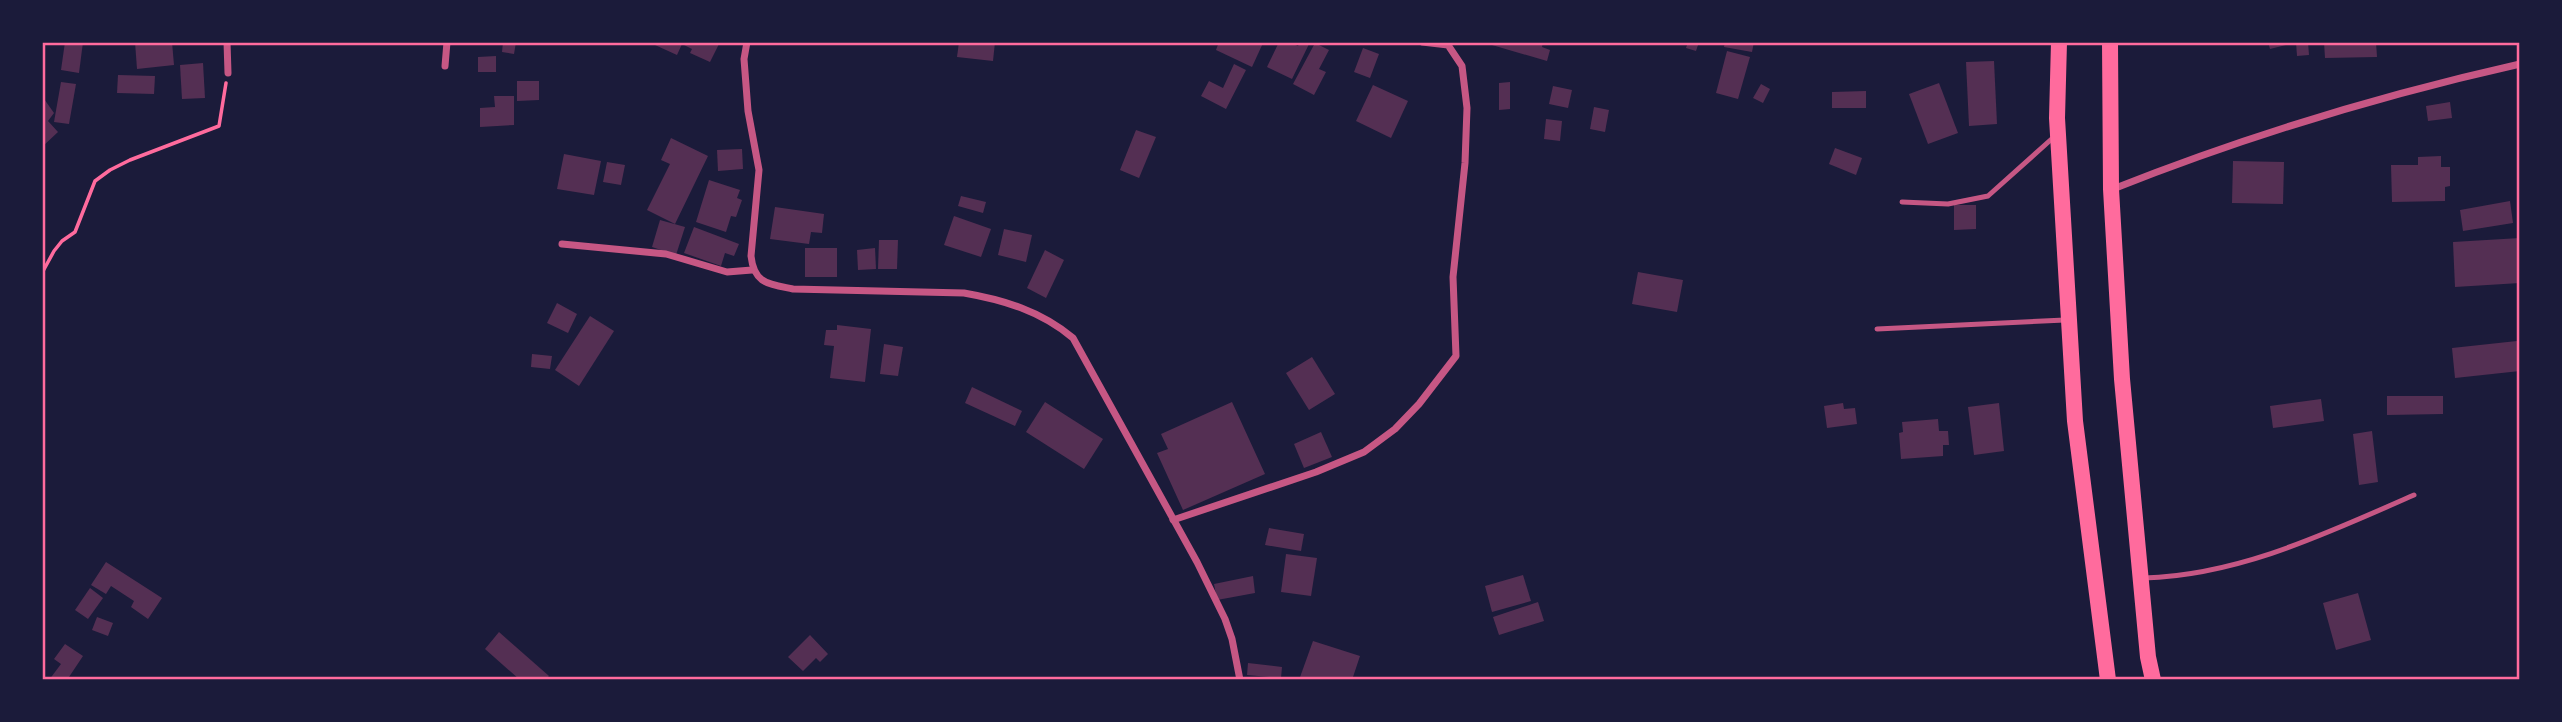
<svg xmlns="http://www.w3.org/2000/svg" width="2562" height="722" font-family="Signika,sans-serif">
  <rect width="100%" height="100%" fill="#1b1b3a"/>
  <g fill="#542f53">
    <path d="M65,42h18l-4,31 -18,-3z"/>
    <path d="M135,42h37l2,23 -37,4z"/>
    <path d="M503,42h13l-2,12 -12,-2z"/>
    <path d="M656,42h64l-10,20 -20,-9 2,-4 -10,-5 -5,11 -22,-10z"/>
    <path d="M959,42h36l-2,19 -36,-4z"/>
    <path d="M1219,42h42l2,1 -11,24 -36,-17z"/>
    <path d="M1279,42h9l10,4 2,-4h10l-18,37 -25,-12z"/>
    <path d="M1493,42h50l-1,5 8,3 -3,11 -55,-16z"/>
    <path d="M1688,42h11l-3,9 -10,-3z"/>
    <path d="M1725,42h29l-2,10 -28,-5z"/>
    <path d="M2268,42h26v1l-24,6z"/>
    <path d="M2296,42h12l1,13 -12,1z"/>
    <path d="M2324,42h52l1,15 -52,1z"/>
    <path d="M1315,43l14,7 -10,19 7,3 -12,23 -21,-11z"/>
    <path d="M1363,48l16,6 -9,24 -16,-6z"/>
    <path d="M1727,51l23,6 -12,42 -22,-6z"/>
    <path d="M496,56v16h-18v-15z"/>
    <path d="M1994,61l3,63 -28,2 -3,-64z"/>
    <path d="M203,63l2,35 -23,1 -2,-34z"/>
    <path d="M1234,64l12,6 -20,39 -25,-13 8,-15 14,7z"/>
    <path d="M118,75l37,1 -1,18 -37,-1z"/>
    <path d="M517,81h22v19l-22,1z"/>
    <path d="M61,82l15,2 -7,40 -15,-2z"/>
    <path d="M1510,82v27l-11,1v-27z"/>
    <path d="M1939,83l19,50 -30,11 -19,-50z"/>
    <path d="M1761,84l9,5 -7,14 -10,-5z"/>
    <path d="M1373,85l35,16 -17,37 -35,-17z"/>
    <path d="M1553,86l19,4 -4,18 -19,-4z"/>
    <path d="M1866,91v17h-34v-16z"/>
    <path d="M42,96l12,17 -6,8 10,11 -16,15z"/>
    <path d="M494,96h20v29l-34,2v-19l15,-1z"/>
    <path d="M2450,102l2,16 -24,3 -2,-15z"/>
    <path d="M1594,107l15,3 -4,22 -15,-3z"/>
    <path d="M1546,119l16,2 -2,20 -16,-2z"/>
    <path d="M1136,130l20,7 -17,41 -19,-8z"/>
    <path d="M671,138l37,18 -33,68 -28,-14 23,-46 -9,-4z"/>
    <path d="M1835,148l27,10 -6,17 -27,-11z"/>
    <path d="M742,149l1,20 -25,2 -1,-21z"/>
    <path d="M564,154l37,7 -7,34 -37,-6z"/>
    <path d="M2441,156v11h9v19l-5,1v14l-53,1 -1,-37h27v-8z"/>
    <path d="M2233,161l51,1 -1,42 -51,-1z"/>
    <path d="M607,162l18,3 -4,20 -18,-3z"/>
    <path d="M709,180l31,10 -3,8 5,2 -6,17 -5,-1 -5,16 -30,-10z"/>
    <path d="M961,196l25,6 -3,11 -25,-7z"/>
    <path d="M2510,201l3,22 -50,8 -3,-21z"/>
    <path d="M1954,205h22v24l-22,1z"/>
    <path d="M775,207l49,7 -2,19 -11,-1 -2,12 -39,-5z"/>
    <path d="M954,216l37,13 -10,28 -37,-12z"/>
    <path d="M660,220l25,7 -9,28 -24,-8z"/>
    <path d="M694,227l45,17 -5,12 -9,-3 -4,13 -37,-13z"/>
    <path d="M1004,229l28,6 -6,27 -28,-7z"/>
    <path d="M2520,238v45l-65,4 -2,-45z"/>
    <path d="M879,240h19l-1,29h-19z"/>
    <rect x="805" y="248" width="32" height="29"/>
    <path d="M875,248l1,21 -18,1 -1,-20z"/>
    <path d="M1045,250l19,10 -18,38 -19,-10z"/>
    <path d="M1638,272l45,8 -6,32 -45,-8z"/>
    <path d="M557,303l20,11 -9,19 -21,-10z"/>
    <path d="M590,316l24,15 -35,55 -24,-16z"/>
    <path d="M837,325l34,4 -6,53 -35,-4 4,-32 -10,-1 2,-15h11z"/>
    <path d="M2517,341l3,30 -65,7 -3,-30z"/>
    <path d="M884,344l19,3 -5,29 -18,-2z"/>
    <path d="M532,354l20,2 -2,13 -19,-2z"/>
    <path d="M1312,357l23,37 -26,16 -23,-37z"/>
    <path d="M972,387l50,24 -7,15 -50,-23z"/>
    <path d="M2387,396h56v18l-56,1z"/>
    <path d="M2321,399l3,22 -51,7 -3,-22z"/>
    <path d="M1045,402l58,37 -19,30 -58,-37z"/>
    <path d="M1232,402l33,72 -82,36 -26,-57 11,-4 -7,-15z"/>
    <path d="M1843,403l1,6 11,-1 2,16 -30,4 -3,-22z"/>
    <path d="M1999,403l5,48 -30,4 -6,-48z"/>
    <path d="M1938,419l1,12h9l1,14h-6v11l-42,3 -2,-26 4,-1 -1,-10z"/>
    <path d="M2372,431l6,51 -19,3 -6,-51z"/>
    <path d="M1321,432l11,25 -28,11 -10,-24z"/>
    <path d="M1269,528l35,6 -3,17 -36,-6z"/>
    <path d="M1286,554l31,4 -6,38 -30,-4z"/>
    <path d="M106,562l56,36 -14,21 -17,-12 3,-6 -23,-15 -5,8 -15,-9z"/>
    <path d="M1523,575l8,26 -39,11 -7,-26z"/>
    <path d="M1253,576l2,17 -38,7 -3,-16z"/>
    <path d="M90,588l13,10 -15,21 -13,-9z"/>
    <path d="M2358,593l13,47 -35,10 -13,-47z"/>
    <path d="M1538,602l6,19 -45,14 -6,-18z"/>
    <path d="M97,617l16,6 -5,13 -16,-6z"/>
    <path d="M499,632l50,44 -4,4h-25l-35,-31z"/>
    <path d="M810,635l18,19 -8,8 -4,-4 -13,13 -15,-14z"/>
    <path d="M1313,641l47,15 -8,24h-53z"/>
    <path d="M65,644l18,12 -16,24h-18l12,-16 -7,-5z"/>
    <path d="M1248,663l34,4 -1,11 -34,-3z"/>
  </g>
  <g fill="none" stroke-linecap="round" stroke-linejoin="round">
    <path stroke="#ff6b9d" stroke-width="3.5" d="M42,273l12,-22 8,-10 13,-9 20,-51 15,-11 20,-10 89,-34 7,-43"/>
    <g stroke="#c65784" stroke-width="5">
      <path d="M1902,202l46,2 40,-8 67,-60"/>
      <path d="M1877,329l188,-9"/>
      <path d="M2144,578c96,-3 183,-45 270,-83"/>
    </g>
    <g stroke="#c65784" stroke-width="7">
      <path d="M227,42l1,31"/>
      <path d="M747,42l-3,17 4,52 11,59 -8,86c3,28 18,28 42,33l171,4c40,7 77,18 109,45l124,224 28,57 7,20 8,41"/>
      <path d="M445,66l2,-24"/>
      <path d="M2113,189c131,-52 269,-94 407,-125"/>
      <path d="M562,244l104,10 61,18 25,-2"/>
      <path d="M1173,520l143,-48 48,-20 31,-23 24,-25 37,-48 -3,-79 12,-114 2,-55 -5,-42 -14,-21 -26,-3"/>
    </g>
    <g stroke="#ff6b9d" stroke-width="16">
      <path d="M2059,42l-2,76 18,303 33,259"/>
      <path d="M2110,42l1,147 11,190 26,278 5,23"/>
    </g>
  </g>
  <rect width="2562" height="722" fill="none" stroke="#1b1b3a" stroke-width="88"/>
  <rect x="44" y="44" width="2474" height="634" fill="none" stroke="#ff6b9d" stroke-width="2.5"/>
</svg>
